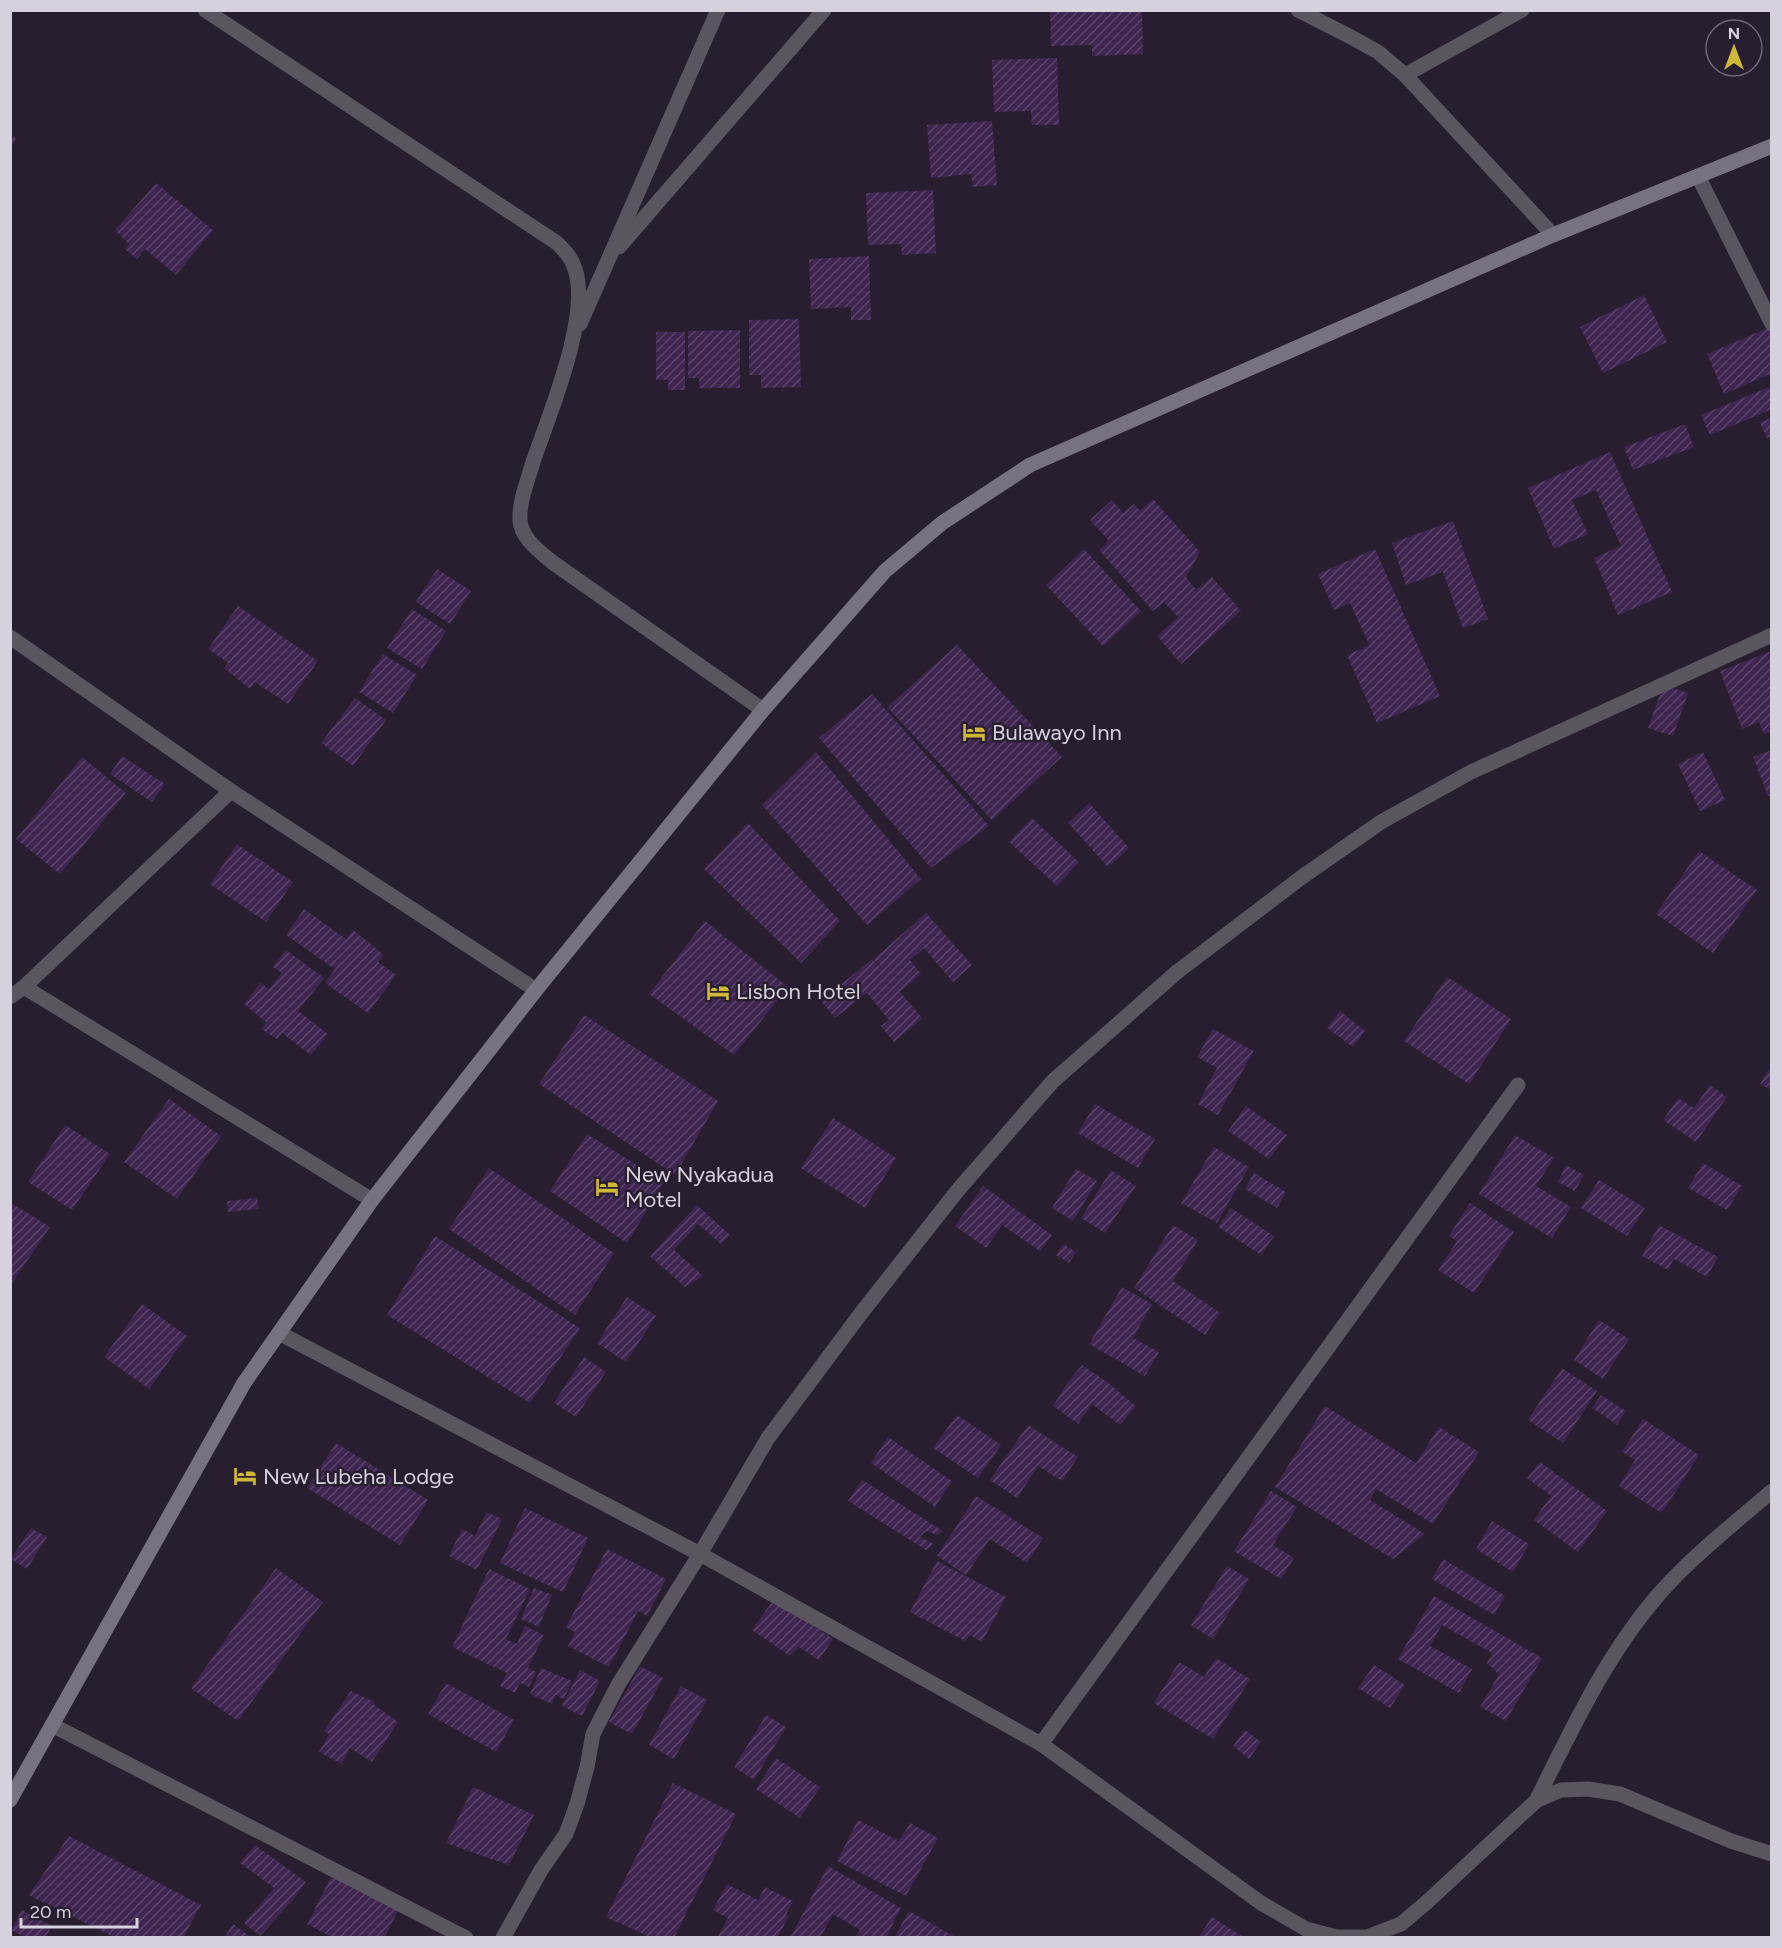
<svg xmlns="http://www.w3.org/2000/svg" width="1782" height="1948" font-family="Figtree,sans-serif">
  <defs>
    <pattern id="building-hatch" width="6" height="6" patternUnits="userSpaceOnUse" patternTransform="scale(1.5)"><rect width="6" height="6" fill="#3e2650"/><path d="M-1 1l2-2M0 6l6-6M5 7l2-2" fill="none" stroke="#594469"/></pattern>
  </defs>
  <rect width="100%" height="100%" fill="#281e30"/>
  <g fill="url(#building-hatch)">
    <path d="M1050,10h92l1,44 -51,2v-11l-41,1z"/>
    <path d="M1057,58l2,67h-27l-1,-14 -37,1 -2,-52z"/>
    <path d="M992,121l5,64 -24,2 -2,-13 -40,4 -4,-53z"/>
    <path d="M10,135l7,4 -7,9z"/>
    <path d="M156,183l57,47 -37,45 -31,-26 -8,10 -12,-10 4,-5 -14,-14z"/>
    <path d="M933,190l3,63 -34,2 -1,-11 -33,1 -2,-52z"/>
    <path d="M869,256l2,64h-20v-13l-40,2 -2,-50z"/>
    <path d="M1644,295l23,47 -64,31 -23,-46z"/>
    <path d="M799,319l2,68 -40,1v-13h-12v-55z"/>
    <path d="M1768,328l4,8v37l-48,21 -17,-40z"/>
    <path d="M740,330v58h-41v-10h-11v-47z"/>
    <path d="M656,332h29v58h-17v-10h-12z"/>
    <path d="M1772,386v23l-62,26 -9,-20z"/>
    <path d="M1772,417v19l-5,2 -7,-15z"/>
    <path d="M1685,424l9,23 -61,23 -9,-23z"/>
    <path d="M1610,452l62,140 -54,23 -24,-57 27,-12 -25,-56 -24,10 16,34 -34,15 -26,-61z"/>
    <path d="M1153,499l47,53 -14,25 10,13 16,-13 29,34 -60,53 -24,-28 21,-19 -14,-15 -11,9 -54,-61 10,-9 -19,-21 22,-20 11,13 11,-9 6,7z"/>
    <path d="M1453,521l35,98 -25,9 -20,-56 -37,13 -14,-42z"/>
    <path d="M1084,549l57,62 -38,35 -57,-61z"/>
    <path d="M1375,549l65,147 -63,27 -30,-68 22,-10 -19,-42 -16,7 -16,-36z"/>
    <path d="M437,569l34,22 -21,33 -34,-22z"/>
    <path d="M238,606l80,55 -30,43 -33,-22 -5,7 -26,-21 4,-5 -20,-14z"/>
    <path d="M412,609l34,22 -24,38 -35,-21z"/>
    <path d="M957,645l105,112 -70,63 -105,-113z"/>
    <path d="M1772,651v80l-8,3 -5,-12 -17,7 -22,-58z"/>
    <path d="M383,654l34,21 -24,38 -34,-21z"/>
    <path d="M1663,685l25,8 -15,43 -25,-8z"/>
    <path d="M872,694l117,132 -58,42 -112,-130z"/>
    <path d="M355,698l31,22 -33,46 -32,-23z"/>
    <path d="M1772,750v45l-4,1 -15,-39z"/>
    <path d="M816,752l105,127 -54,46 -105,-120z"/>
    <path d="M1703,752l22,48 -25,11 -22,-47z"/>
    <path d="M122,756l43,28 -13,18 -42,-28z"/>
    <path d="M82,757l44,36 -66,81 -44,-35z"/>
    <path d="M1089,803l40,45 -21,19 -40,-44z"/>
    <path d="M1032,818l47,44 -22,24 -48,-44z"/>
    <path d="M748,823l92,98 -39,42 -97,-94z"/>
    <path d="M237,844l56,38 -27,40 -56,-38z"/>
    <path d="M1699,851l58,39 -44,63 -57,-39z"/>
    <path d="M304,909l42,30 7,-9 31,25 -6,7 18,13 -28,38 -43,-30 10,-14 -49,-34z"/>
    <path d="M926,913l46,52 -19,17 -29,-34 -14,12 11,14 -21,18 22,26 -28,24 -13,-16 8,-6 -22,-27 -32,25 -14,-17 51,-42 10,10 -8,-10z"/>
    <path d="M705,921l83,66 -54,68 -85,-61z"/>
    <path d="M286,950l38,28 -26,33 30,23 -17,21 -29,-22 -5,6 -16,-10 5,-7 -22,-18 16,-21 9,6 13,-16 -9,-6z"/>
    <path d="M1447,977l64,42 -42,65 -65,-43z"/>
    <path d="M1340,1011l25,20 -12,16 -26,-19z"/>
    <path d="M584,1015l134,86 -43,74 -136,-91z"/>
    <path d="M1213,1029l41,22 -36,64 -20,-11 19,-36 -20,-11z"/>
    <path d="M1772,1064v26l-12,-6z"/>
    <path d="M1710,1085l17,12 -31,45 -33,-22 15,-22 16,10z"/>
    <path d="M169,1099l52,37 -44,63 -53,-37z"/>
    <path d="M1095,1104l60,35 -17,29 -60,-35z"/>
    <path d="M1246,1106l41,29 -18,24 -41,-28z"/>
    <path d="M833,1118l63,40 -31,50 -64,-40z"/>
    <path d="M65,1125l45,29 -38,56 -44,-28z"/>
    <path d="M587,1134l77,48 -37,61 -77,-52z"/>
    <path d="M1515,1135l39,23 -18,28 35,21 -19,31 -73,-44z"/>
    <path d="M1214,1147l35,20 -32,56 -36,-20z"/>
    <path d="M1703,1163l39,23 -15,24 -39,-22z"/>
    <path d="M1566,1165l18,10 -9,16 -17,-9z"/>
    <path d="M489,1168l125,85 -39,62 -126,-86z"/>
    <path d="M1076,1169l21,12 -24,40 -21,-13z"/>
    <path d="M1111,1170l25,16 -31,47 -24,-15z"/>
    <path d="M1254,1173l32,19 -9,16 -32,-19z"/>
    <path d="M1599,1180l46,28 -18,28 -46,-28z"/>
    <path d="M983,1186l69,49 -12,16 -38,-26 -16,23 -31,-22z"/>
    <path d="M257,1198l1,11 -30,3 -1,-11z"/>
    <path d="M10,1202l40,25 -40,59z"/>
    <path d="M1470,1203l44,29 -40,61 -36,-23 19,-29 -8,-5z"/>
    <path d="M697,1205l33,30 -9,9 -23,-20 -24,26 29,26 -18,11 -35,-31z"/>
    <path d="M1231,1208l43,28 -13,19 -43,-28z"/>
    <path d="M1173,1225l25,15 -25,41 47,32 -15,22 -71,-47z"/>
    <path d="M1659,1225l59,32 -11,20 -33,-18 -6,11 -26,-14z"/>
    <path d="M435,1236l145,92 -50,75 -143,-88z"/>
    <path d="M1063,1244l13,8 -7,11 -13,-8z"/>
    <path d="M1122,1287l30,17 -19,34 26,14 -14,24 -56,-32z"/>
    <path d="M627,1297l29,19 -30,46 -29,-19z"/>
    <path d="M142,1304l45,32 -38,53 -45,-32z"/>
    <path d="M1599,1320l30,19 -26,40 -29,-19z"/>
    <path d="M584,1357l22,15 -30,45 -22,-14z"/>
    <path d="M1082,1365l25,17 29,24 -16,19 -28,-21 -14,20 -25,-18 13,-21z"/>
    <path d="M1562,1368l35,23 -34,52 -35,-23z"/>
    <path d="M1601,1395l25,16 -9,14 -25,-17z"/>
    <path d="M1325,1406l91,57 23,-36 40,25 -46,72 -57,-35 -6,11 55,34 -32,25 -118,-72z"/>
    <path d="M957,1415l44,30 -23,33 -45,-30z"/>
    <path d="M1643,1419l56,36 -37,58 -43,-27 16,-26 -13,-8z"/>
    <path d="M1028,1425l50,32 -16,24 -24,-15 -21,32 -27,-18z"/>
    <path d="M888,1437l64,44 -17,26 -64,-44z"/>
    <path d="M336,1443l92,57 -28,45 -93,-57z"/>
    <path d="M1540,1462l67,49 -29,41 -44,-32 17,-24 -24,-18z"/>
    <path d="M862,1480l81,51 -6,4 -11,-4 -6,6 14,7 -8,6 -78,-49z"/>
    <path d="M1271,1491l26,16 -24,38 21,13 -13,21 -47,-28z"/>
    <path d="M976,1496l67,42 -16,25 -37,-24 -24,36 -29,-19z"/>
    <path d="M525,1508l63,30 -25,54 -63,-29z"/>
    <path d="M487,1512l15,7 -25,51 -28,-14 13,-27 13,7z"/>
    <path d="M1492,1521l37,23 -16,28 -37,-23z"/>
    <path d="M31,1528l16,9 -20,32 -16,-10z"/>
    <path d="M607,1549l59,30 -19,37 -9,-5 -29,56 -41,-21 7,-14 -9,-5z"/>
    <path d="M1443,1559l62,37 -11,19 -62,-36z"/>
    <path d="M937,1561l69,36 -24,45 -12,-7 -5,6 -55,-29z"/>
    <path d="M1227,1566l22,13 -36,60 -22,-14z"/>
    <path d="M276,1568l47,34 -85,119 -47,-33z"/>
    <path d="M489,1569l41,20 -24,50 11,5 8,-18 19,9 -16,33 8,4 -7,15 -9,-4 -5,10 -15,-7 7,-13 -55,-26z"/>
    <path d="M534,1588l18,7 -13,32 -18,-8z"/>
    <path d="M1434,1596l108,62 -36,63 -26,-14 19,-33 -12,-11 5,-10 -50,-28 -12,21 42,23 -13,24 -61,-34z"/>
    <path d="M774,1599l59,40 -14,21 -20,-13 -9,9 -38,-26z"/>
    <path d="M1216,1658l34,21 -37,60 -59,-36 25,-41 25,15z"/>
    <path d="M1374,1665l31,20 -15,23 -32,-20z"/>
    <path d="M640,1666l23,12 -31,56 -23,-12z"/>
    <path d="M541,1668l31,13 -8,18 -9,-4 -3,9 -22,-10z"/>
    <path d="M580,1670l20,11 -18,35 -20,-10z"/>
    <path d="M446,1683l68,37 -18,32 -68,-38z"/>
    <path d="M681,1686l26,14 -33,59 -25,-14z"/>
    <path d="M351,1691l23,11 -1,2 25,18 -26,40 -22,-14 -8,16 -23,-12 10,-18 -5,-3z"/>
    <path d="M766,1715l20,12 -32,53 -20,-13z"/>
    <path d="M1245,1730l16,12 -12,17 -16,-13z"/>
    <path d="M776,1758l44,29 -20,31 -44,-29z"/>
    <path d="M673,1783l63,31 -62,124h-22l-46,-21z"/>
    <path d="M473,1787l61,28 -25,50 -63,-22z"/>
    <path d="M858,1820l41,21 11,-18 28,15 -32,58 -69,-35z"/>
    <path d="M69,1836l132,69 -18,33h-67l-87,-43z"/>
    <path d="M255,1845l51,37 -14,19 -32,35 -16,-13 30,-35 -34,-25z"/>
    <path d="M828,1866l73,42 -15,30h-31l5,-8 -27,-16 -13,24h-30z"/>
    <path d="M331,1877l67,34 -14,27h-50l-27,-14z"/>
    <path d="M727,1884l31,16 7,-13 28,14 -7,14 3,1 -12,22h-60l11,-20 -15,-8z"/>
    <path d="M22,1910l30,16 -7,12h-19l-15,-8z"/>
    <path d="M909,1911l48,27h-63z"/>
    <path d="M1212,1917l33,21h-47z"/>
    <path d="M233,1924l19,14h-28z"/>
  </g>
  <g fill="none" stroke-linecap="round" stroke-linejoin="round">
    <g stroke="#5a555e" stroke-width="15">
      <path d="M205,10l352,233c8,8 15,15 18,26 16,47 -26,146 -42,193 -5,18 -14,39 -13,58 1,18 19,31 32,42l211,148"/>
      <path d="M1298,10l53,27 27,15 27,23 148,160"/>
      <path d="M1405,75l117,-65"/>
      <path d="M1698,176l74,148"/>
      <path d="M619,247l205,-237"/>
      <path d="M580,324l138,-314"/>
      <path d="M10,637l221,154 305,199"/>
      <path d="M24,987l207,-196"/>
      <path d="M10,997l14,-10 348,213"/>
      <path d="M279,1333l421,221 341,190 220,159 45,26 31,8h30l34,-13 26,-22 109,-101 25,-11 27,-1 32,5 111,47 41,13"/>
      <path d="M52,1725l414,213"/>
      <path d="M1041,1744l477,-659"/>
      <path d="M1536,1801c38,-76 74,-155 133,-218 31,-33 68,-62 103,-92"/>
      <path d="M503,1938l38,-68 25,-36 11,-30 10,-37 6,-33 25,-49 82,-131 68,-116 94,-126 96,-122 95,-109 124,-109 125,-95 79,-55 90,-50 301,-137"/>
    </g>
    <path stroke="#78717f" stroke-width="15" d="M10,1800l234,-417 128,-183 164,-210 227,-280 122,-139 57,-48 88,-58 523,-230 219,-89"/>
  </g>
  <defs>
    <g id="hotel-bare" transform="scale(1.8)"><path d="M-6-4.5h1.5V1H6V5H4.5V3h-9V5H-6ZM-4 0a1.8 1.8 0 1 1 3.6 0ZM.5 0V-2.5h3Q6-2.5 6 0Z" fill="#ceb837" stroke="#281e30" stroke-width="2.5" paint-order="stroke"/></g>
  </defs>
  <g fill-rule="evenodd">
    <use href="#hotel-bare" x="974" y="732"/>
    <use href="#hotel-bare" x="718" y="991"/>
    <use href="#hotel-bare" x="607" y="1187"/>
    <use href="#hotel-bare" x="245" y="1476"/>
  </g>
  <g text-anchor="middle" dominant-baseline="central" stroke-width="5" stroke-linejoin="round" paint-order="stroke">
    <g font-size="22" fill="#d7d1dd" stroke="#281e30" text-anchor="start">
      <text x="992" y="732">Bulawayo Inn</text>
      <text x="736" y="991">Lisbon Hotel</text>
      <text x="625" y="1174">New Nyakadua<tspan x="625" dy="25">Motel</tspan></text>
      <text x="263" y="1476">New Lubeha Lodge</text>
    </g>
  </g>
  <rect width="1782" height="1948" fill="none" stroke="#d7d1dd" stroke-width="24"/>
  <g transform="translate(1734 48)"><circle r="28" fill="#281e30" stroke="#6e6675" stroke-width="1.5"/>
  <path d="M0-4.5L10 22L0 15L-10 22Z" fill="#ceb837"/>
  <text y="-9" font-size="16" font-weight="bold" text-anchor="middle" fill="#d7d1dd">N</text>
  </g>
  <path d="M21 1918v9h116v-9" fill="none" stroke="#d7d1dd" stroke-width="3"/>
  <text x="30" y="1918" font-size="18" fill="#d7d1dd" stroke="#281e30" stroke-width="4.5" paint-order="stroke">20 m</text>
</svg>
